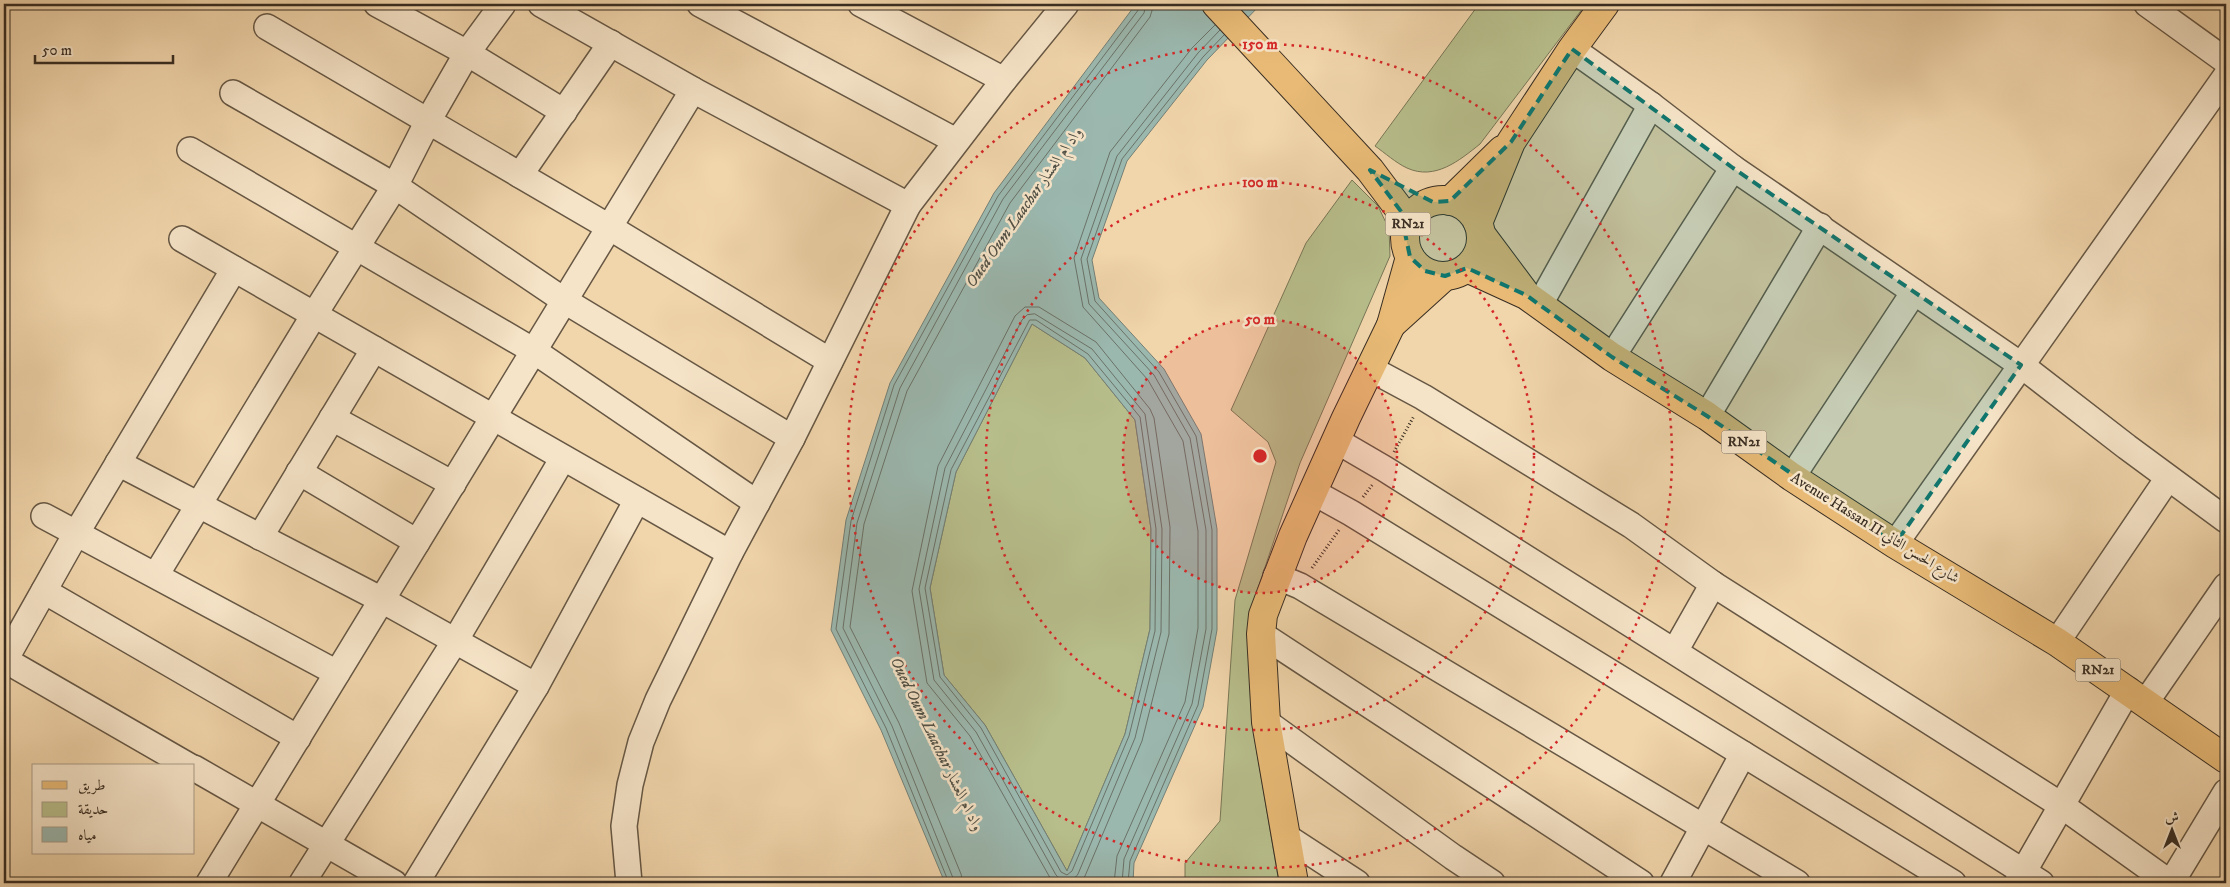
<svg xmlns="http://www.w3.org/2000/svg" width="2230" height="887" font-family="'IM FELL DW Pica',Amiri,serif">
  <rect width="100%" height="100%" fill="#f1d5ab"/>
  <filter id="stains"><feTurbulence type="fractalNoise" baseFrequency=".004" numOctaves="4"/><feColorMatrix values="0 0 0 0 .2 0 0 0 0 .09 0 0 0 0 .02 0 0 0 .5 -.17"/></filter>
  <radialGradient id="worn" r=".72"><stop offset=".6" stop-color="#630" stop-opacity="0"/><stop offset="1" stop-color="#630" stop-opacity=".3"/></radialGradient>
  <g fill="#b7be8b" stroke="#787656">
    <path d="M1479,4h107l-106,140c-20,16 -45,37 -73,24 -11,-5 -22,-15 -32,-22z"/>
    <path d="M1352,180l26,26 11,23 1,27 -90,207 -46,137 -5,59 3,64 27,160h-94v-20l35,-42 15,-221 41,-138 -8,-20 -37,-32 75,-167z"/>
    <path d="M1032,324l53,34 50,62 16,109 -1,100 -25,105 -58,137 -82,-146 -41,-50 -14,-87 26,-116z"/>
  </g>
  <path fill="#9bb8af" stroke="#738077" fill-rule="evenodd" d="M1136,4h125l-54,56 -80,101 -35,99 7,38 65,71 37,65 16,95v101l-14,77 -69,156 -1,20h-188l-64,-153 -50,-100 15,-110 44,-137 104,-190zM1032,324l53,34 50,62 16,109 -1,100 -25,105 -58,137 -82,-146 -41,-50 -14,-87 26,-116z"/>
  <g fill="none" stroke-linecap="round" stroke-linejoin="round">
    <g stroke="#6a7268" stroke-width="1">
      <path d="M1035,314l57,35 53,65 17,115 -1,103 -26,106 -57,136c-6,9 -15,9 -22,1l-80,-143 -42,-52 -15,-91 26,-121 77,-148 5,-5z"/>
      <path d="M1030,320h6l52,34 52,63 16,112 -1,102 -26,105 -57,135 -5,4 -6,-3 -80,-144 -41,-51 -15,-89 26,-118z"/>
      <path d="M949,883l-63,-155 -50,-99 15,-108 43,-136 104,-189 141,-187 1,-5"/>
      <path d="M955,883l-63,-157 -49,-98 14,-105 43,-135 103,-189 141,-186 2,-9"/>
      <path d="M963,883l-2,-9 -62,-151 -49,-96 14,-103 43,-133 103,-188 140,-186 4,-13"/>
      <path d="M1053,883l-83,-147 -43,-53 -15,-92 26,-125 77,-150 10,-9h14l57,35 54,67 4,9 16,109 -1,107 -27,107 -57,135 -5,7"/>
      <path d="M1114,883l3,-27 68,-154 13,-74v-97l-15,-90 -35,-61 -65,-73 -9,-49 36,-106 82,-104 23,-23"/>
      <path d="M1122,883l2,-24 68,-155 14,-75v-99l-16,-92 -36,-63 -65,-71 -8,-45 36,-103 81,-103 22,-23"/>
      <path d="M1128,883l2,-22 68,-156 14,-76v-99l-16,-94 -37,-64 -64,-71 -8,-42 35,-100 81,-102 21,-22"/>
    </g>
    <g stroke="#665744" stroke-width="28">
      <g id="minor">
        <path d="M377,4l90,49 97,59"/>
        <path d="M541,4l152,86 215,115"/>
        <path d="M700,4l256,137"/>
        <path d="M861,4l143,76"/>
        <path d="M2147,4l79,57"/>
        <path d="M267,27l342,200 221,134"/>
        <path d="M1572,49l79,56 82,63 288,197 106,82 99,73"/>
        <path d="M233,93l162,93 170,115 227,137"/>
        <path d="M190,150l344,201 223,152"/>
        <path d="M520,175l91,-132"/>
        <path d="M182,239l548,314"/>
        <path d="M1540,304l111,-199"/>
        <path d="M1612,357l121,-189"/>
        <path d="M1369,368l54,29 208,128 82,59 348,221 109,78"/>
        <path d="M1707,416l113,-190"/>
        <path d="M332,418l121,66"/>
        <path d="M1337,441l48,28 656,414"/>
        <path d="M118,463l264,137 154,86"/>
        <path d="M299,472l118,70"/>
        <path d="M1792,477l122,-185"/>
        <path d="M1313,492l38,21 602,370"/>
        <path d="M44,516l293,157"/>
        <path d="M260,537l114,-188"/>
        <path d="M1895,544l331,-468"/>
        <path d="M156,575l158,-260 81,-129 33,-65 39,-68 36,-49"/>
        <path d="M1276,576l24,10 497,297"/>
        <path d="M44,591l254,147"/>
        <path d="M1261,634l380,249"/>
        <path d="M2057,642l111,-164"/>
        <path d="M1675,651l38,-67"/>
        <path d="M2146,702l80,-116"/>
        <path d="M1266,722l187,135 39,26"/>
        <path d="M189,766l-184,-106 72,-128 157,-263"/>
        <path d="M194,768l200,115"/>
        <path d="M1285,836l72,47"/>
        <path d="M209,883l484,-793"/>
        <path d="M302,883l153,-242 108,-183"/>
        <path d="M416,883l120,-197 101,-186"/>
        <path d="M629,883l-5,-57 6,-41 11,-43 17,-42 72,-147 62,-115 116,-233 96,-125 62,-76"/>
        <path d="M1673,883l70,-129"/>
        <path d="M2017,883l111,-193"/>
        <path d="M2171,883l55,-91"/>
      </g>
    </g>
    <g stroke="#382d22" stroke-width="30">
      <g id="major">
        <path d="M1216,4l154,166 39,52"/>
        <circle cx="1443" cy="238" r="38"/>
        <path d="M1450,201l52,-51"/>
        <path d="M1478,223l33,-81 61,-93 33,-45"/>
        <path d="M1481,234l44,59"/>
        <path d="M1467,268l59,27 86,62 95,59 85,61 103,67 162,98 169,117"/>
        <path d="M1391,325l54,-49"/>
        <path d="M1294,883l-28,-161 -5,-88 2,-19 30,-79 53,-118 45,-93 19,-68"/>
      </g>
    </g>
    <g stroke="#382d22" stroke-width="3" stroke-dasharray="1 2.5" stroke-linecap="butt">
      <path d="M1394,452l20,-36"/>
      <path d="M1363,497l10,-13"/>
      <path d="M1312,568l27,-38"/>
    </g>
    <use href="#minor" stroke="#f6e4c8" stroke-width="25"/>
    <use href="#major" stroke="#e8ba76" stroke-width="28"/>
  </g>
  <path fill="#0f766e" fill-opacity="0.2" stroke="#0f766e" stroke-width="4" stroke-dasharray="10 6" stroke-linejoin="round" d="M1572,49l161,119 288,197 -126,179 -188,-128 -95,-59 -86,-62 -59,-27 -22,8 -20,-5 -15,-14 -5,-24 4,-11 -39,-52 63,32 17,-1 61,-59z"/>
  <circle cx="1260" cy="456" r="137" fill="#d62828" fill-opacity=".12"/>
  <g fill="none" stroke="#d62828" stroke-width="2.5" stroke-dasharray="2.5 5">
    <circle cx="1260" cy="456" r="137"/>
    <circle cx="1260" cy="456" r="274"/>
    <circle cx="1260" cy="456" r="412"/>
  </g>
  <g text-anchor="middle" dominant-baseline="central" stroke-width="5" stroke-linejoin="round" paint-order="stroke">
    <g fill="#f6e4c8" stroke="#716454" stroke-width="1">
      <rect x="1385.5" y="212.5" width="45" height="23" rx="4"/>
      <rect x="1721.5" y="430.5" width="45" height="23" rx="4"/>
      <rect x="2075.5" y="658.5" width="45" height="23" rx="4"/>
    </g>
    <g font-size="14" font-weight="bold" fill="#382d22">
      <text x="1408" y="224">RN21</text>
      <text x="1744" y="442">RN21</text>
      <text x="2098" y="670">RN21</text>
    </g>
    <g font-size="15" fill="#382d22" stroke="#f6e4c8">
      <text transform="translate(1875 528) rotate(32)">Avenue Hassan II شارع الحسن الثاني</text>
    </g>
    <g font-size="16" font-style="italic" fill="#515045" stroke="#f6e4c8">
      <text transform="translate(1024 207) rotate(-55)">Oued Oum Laachar واد ام العشار</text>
      <text transform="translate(937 744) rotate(64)">Oued Oum Laachar واد ام العشار</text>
    </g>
  </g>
  <circle cx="1260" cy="456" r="8" fill="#d62828" stroke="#f6e4c8" stroke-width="2.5"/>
  <g font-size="15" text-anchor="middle" font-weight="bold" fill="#d62828" stroke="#f6e4c8" stroke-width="5" stroke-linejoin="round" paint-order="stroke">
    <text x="1260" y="49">150 m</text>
    <text x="1260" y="187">100 m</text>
    <text x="1260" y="324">50 m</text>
  </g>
  <rect width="2230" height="887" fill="none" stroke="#f1d5ab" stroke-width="20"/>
  <rect x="5" y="5" width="2220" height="877" fill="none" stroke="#382d22" stroke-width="2.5"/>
  <rect x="10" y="10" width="2210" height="867" fill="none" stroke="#382d22"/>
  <rect x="32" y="764" width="162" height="90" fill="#f6e4c8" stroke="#aa9b86"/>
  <rect x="42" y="781" width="25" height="8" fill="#e8ba76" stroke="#aa9b86"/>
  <text x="78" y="790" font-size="15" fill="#382d22">طريق</text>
  <rect x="42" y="802" width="25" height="15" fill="#b7be8b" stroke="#aa9b86"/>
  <text x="78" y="814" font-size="15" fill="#382d22">حديقة</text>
  <rect x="42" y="827" width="25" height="15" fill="#9bb8af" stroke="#aa9b86"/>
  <text x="78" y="840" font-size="15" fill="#382d22">مياه</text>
  <g transform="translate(2172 830)" stroke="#f6e4c8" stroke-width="4" paint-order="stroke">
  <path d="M0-4L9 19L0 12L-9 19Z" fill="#382d22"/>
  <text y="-8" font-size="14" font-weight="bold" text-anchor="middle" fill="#382d22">ش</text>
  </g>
  <path d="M35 55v8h138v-8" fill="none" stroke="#382d22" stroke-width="2.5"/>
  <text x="42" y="55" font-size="15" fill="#382d22" stroke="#f6e4c8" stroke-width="4" paint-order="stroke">50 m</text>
  <rect width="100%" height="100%" filter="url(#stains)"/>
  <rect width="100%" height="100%" fill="url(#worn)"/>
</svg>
